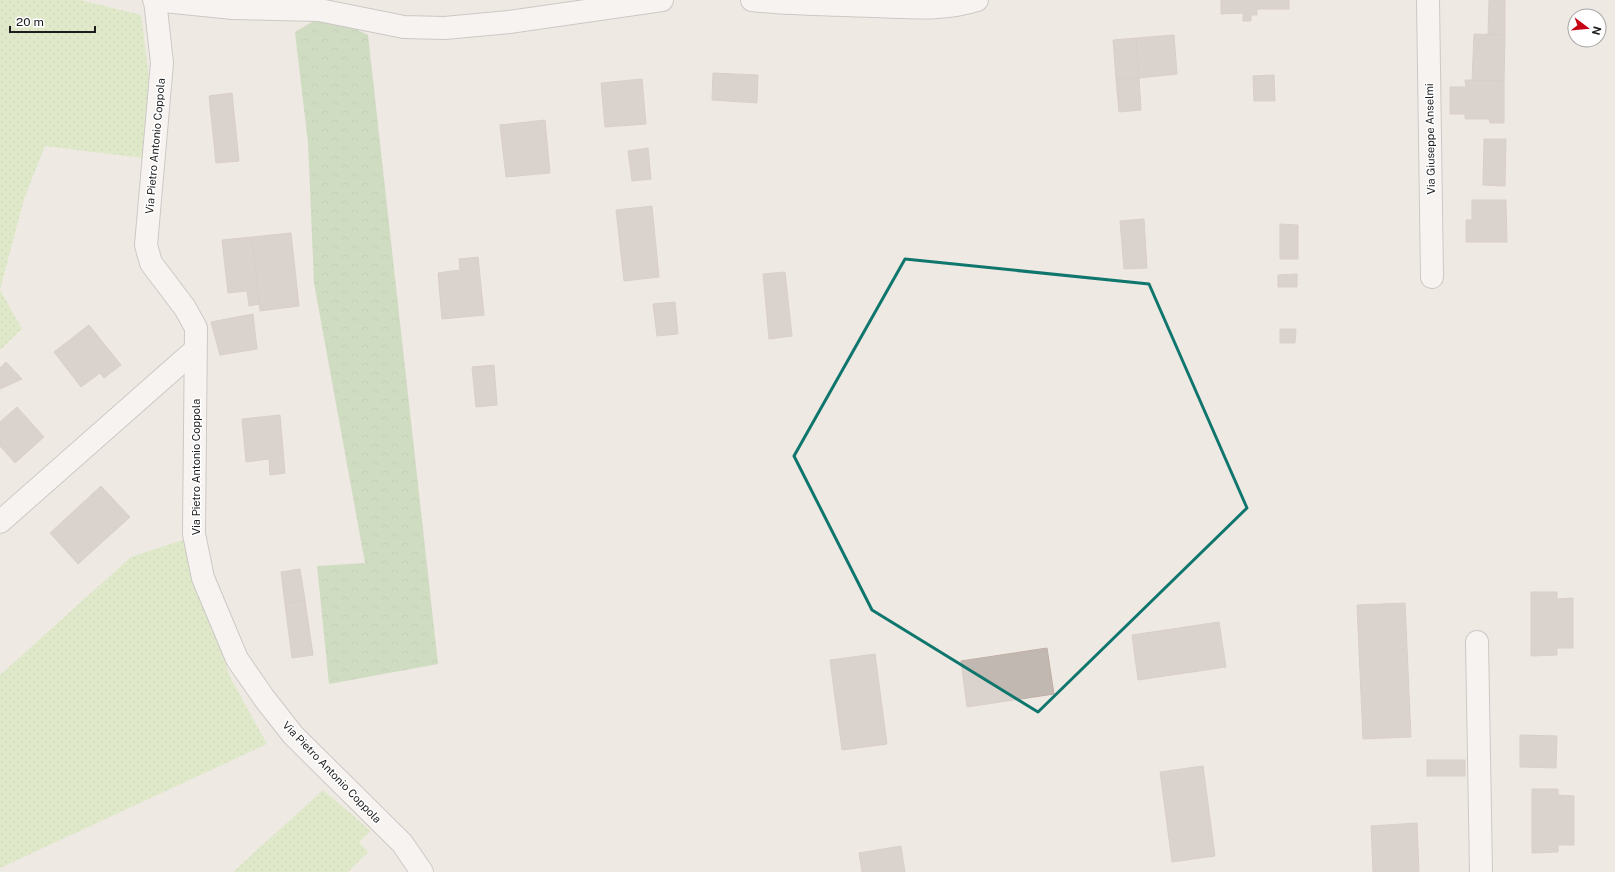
<svg xmlns="http://www.w3.org/2000/svg" width="1615" height="872" font-family="'Public Sans',sans-serif">
  <defs>
    <pattern id="grass-dots" width="8" height="8" patternUnits="userSpaceOnUse"><rect width="8" height="8" fill="#cde8a9"/><path d="M2 2h.1M6 6h.1" fill="none" stroke="#b0c791" stroke-width="1.8" stroke-linecap="round"/></pattern>
    <pattern id="forest-crowns" width="20" height="18" patternUnits="userSpaceOnUse"><rect width="20" height="18" fill="#accd98"/><path d="M2 6a3 3 0 1 1 6 0M12 15a3 3 0 1 1 6 0" fill="none" stroke="#94b083"/></pattern>
  </defs>
  <rect width="100%" height="100%" fill="#eee9e3"/>
  <g fill="url(#grass-dots)">
    <path d="M0,0h80l61,15 8,62 -7,81 -97,-12 -21,53 -24,91z"/>
    <path d="M0,290l22,39 -22,21z"/>
    <path d="M183,540l47,137 37,67 -267,124v-193l131,-118z"/>
    <path d="M323,790l48,41 -12,11 9,10 -20,20h-115z"/>
  </g>
  <path fill="url(#forest-crowns)" d="M317,19l28,5 23,11 70,629 -109,20 -12,-118 48,-3 -51,-280 -6,-140 -13,-111z"/>
  <g fill="#c2b8b2" stroke="#bfaea5">
    <path d="M1221,0h68v9h-32v6h-6v6h-8v-8l-22,1z"/>
    <path d="M1489,0h16v35l-17,-1z"/>
    <path d="M1474,34l31,1 -1,46h-32z"/>
    <path d="M1174,35l3,39 -38,4 -3,-40z"/>
    <path d="M1136,38l3,40 -23,1 -3,-39z"/>
    <path d="M713,73l45,2 -1,28 -45,-3z"/>
    <path d="M1274,75l1,26h-21l-1,-25z"/>
    <path d="M1139,78l2,32 -22,2 -3,-33z"/>
    <path d="M642,79l4,45 -41,3 -4,-44z"/>
    <path d="M1465,80l39,1v42h-14l-1,-4h-24v-5h-15v-27h16z"/>
    <path d="M232,93l7,68 -23,2 -7,-67z"/>
    <path d="M545,120l5,53 -44,4 -6,-52z"/>
    <path d="M1484,139h22l-1,47 -22,-1z"/>
    <path d="M648,148l3,31 -19,2 -4,-30z"/>
    <path d="M1472,200h34l1,42h-41v-22h6z"/>
    <path d="M652,206l7,71 -35,4 -8,-71z"/>
    <path d="M1144,219l3,49 -23,1 -4,-48z"/>
    <path d="M1280,224l18,1v34h-18z"/>
    <path d="M291,233l8,73 -39,5 -8,-74z"/>
    <path d="M252,237l7,67 -10,2 -2,-15 -19,2 -6,-53z"/>
    <path d="M478,257l6,58 -42,4 -4,-46 22,-3 -1,-11z"/>
    <path d="M785,272l7,64 -23,3 -6,-65z"/>
    <path d="M1297,274v13h-19v-12z"/>
    <path d="M675,302l3,32 -21,2 -4,-32z"/>
    <path d="M253,314l4,35 -37,6 -9,-33z"/>
    <path d="M89,325l32,40 -17,13 -4,-5 -19,14 -27,-35z"/>
    <path d="M1280,329h16l-1,14h-15z"/>
    <path d="M6,362l16,17 -22,10v-21z"/>
    <path d="M494,365l3,40 -21,2 -4,-40z"/>
    <path d="M17,407l27,30 -29,26 -15,-17v-24z"/>
    <path d="M280,415l5,58 -15,2 -1,-16 -23,3 -4,-43z"/>
    <path d="M101,486l29,31 -52,47 -28,-31z"/>
    <path d="M300,569l5,31 -20,4 -4,-32z"/>
    <path d="M1531,592h26v7l16,-1v50h-16v7l-26,1z"/>
    <path d="M305,600l8,55 -21,3 -7,-54z"/>
    <path d="M1405,603l6,134 -48,2 -6,-134z"/>
    <path d="M1219,622l7,45 -88,13 -6,-45z"/>
    <path d="M1047,648l7,46 -87,13 -6,-46z"/>
    <path d="M875,654l12,90 -45,6 -12,-90z"/>
    <path d="M1520,735l37,1 -1,32 -36,-1z"/>
    <rect x="1427" y="760" width="38" height="16"/>
    <path d="M1203,766l12,90 -43,6 -12,-90z"/>
    <path d="M1532,789h26v6l16,1v49h-16v7l-26,1z"/>
    <path d="M1417,823l2,49h-46l-2,-46z"/>
    <path d="M901,846l4,26h-43l-3,-19z"/>
  </g>
  <g fill="none" stroke-linecap="round" stroke-linejoin="round">
    <g stroke="#a1a1a1" stroke-width="24">
      <g id="minor">
        <path d="M154,0l79,8 86,2 85,17 41,1 64,-6 153,-22"/>
        <path d="M155,0l7,63 -16,182 5,18 34,45 11,20 -2,206 9,44 34,81 27,39 29,37 109,108 20,29"/>
        <path d="M752,0c41,5 81,4 122,6 36,1 68,5 103,-6"/>
        <path d="M1428,0l4,277"/>
        <path d="M0,522l195,-172"/>
        <path d="M1477,642l4,230"/>
      </g>
    </g>
    <use href="#minor" stroke="#fff" stroke-width="22"/>
  </g>
  <path d="M0 0H1615V872H0ZM905,259l244,25 98,224 -209,204 -166,-102 -78,-154z" fill="#eee9e3" fill-opacity=".55" fill-rule="evenodd"/>
  <path fill="none" stroke="#0f766e" stroke-width="3" stroke-linejoin="round" d="M905,259l244,25 98,224 -209,204 -166,-102 -78,-154z"/>
  <g text-anchor="middle" dominant-baseline="central" stroke-width="3" stroke-linejoin="round" paint-order="stroke">
    <g font-size="11" fill="#1d1d1d" stroke="#fff">
      <text transform="translate(1430 139) rotate(-91)">Via Giuseppe Anselmi</text>
      <text transform="translate(155 146) rotate(-85)">Via Pietro Antonio Coppola</text>
      <text transform="translate(196 467) rotate(-90)">Via Pietro Antonio Coppola</text>
      <text transform="translate(332 772) rotate(46)">Via Pietro Antonio Coppola</text>
    </g>
  </g>
  <g transform="translate(1587 28) rotate(106)"><circle r="19" fill="#ffffff" stroke="#a5a5a5"/>
  <path d="M0-3L7 15L0 10L-7 15Z" fill="#c60415"/>
  <text y="-6" font-size="11" font-weight="bold" text-anchor="middle" fill="#1d1d1d">N</text>
  </g>
  <path d="M10 26v6h85v-6" fill="none" stroke="#1d1d1d" stroke-width="2"/>
  <text x="16" y="26" font-size="12" fill="#1d1d1d" stroke="#ffffff" stroke-width="3" paint-order="stroke">20 m</text>
</svg>
